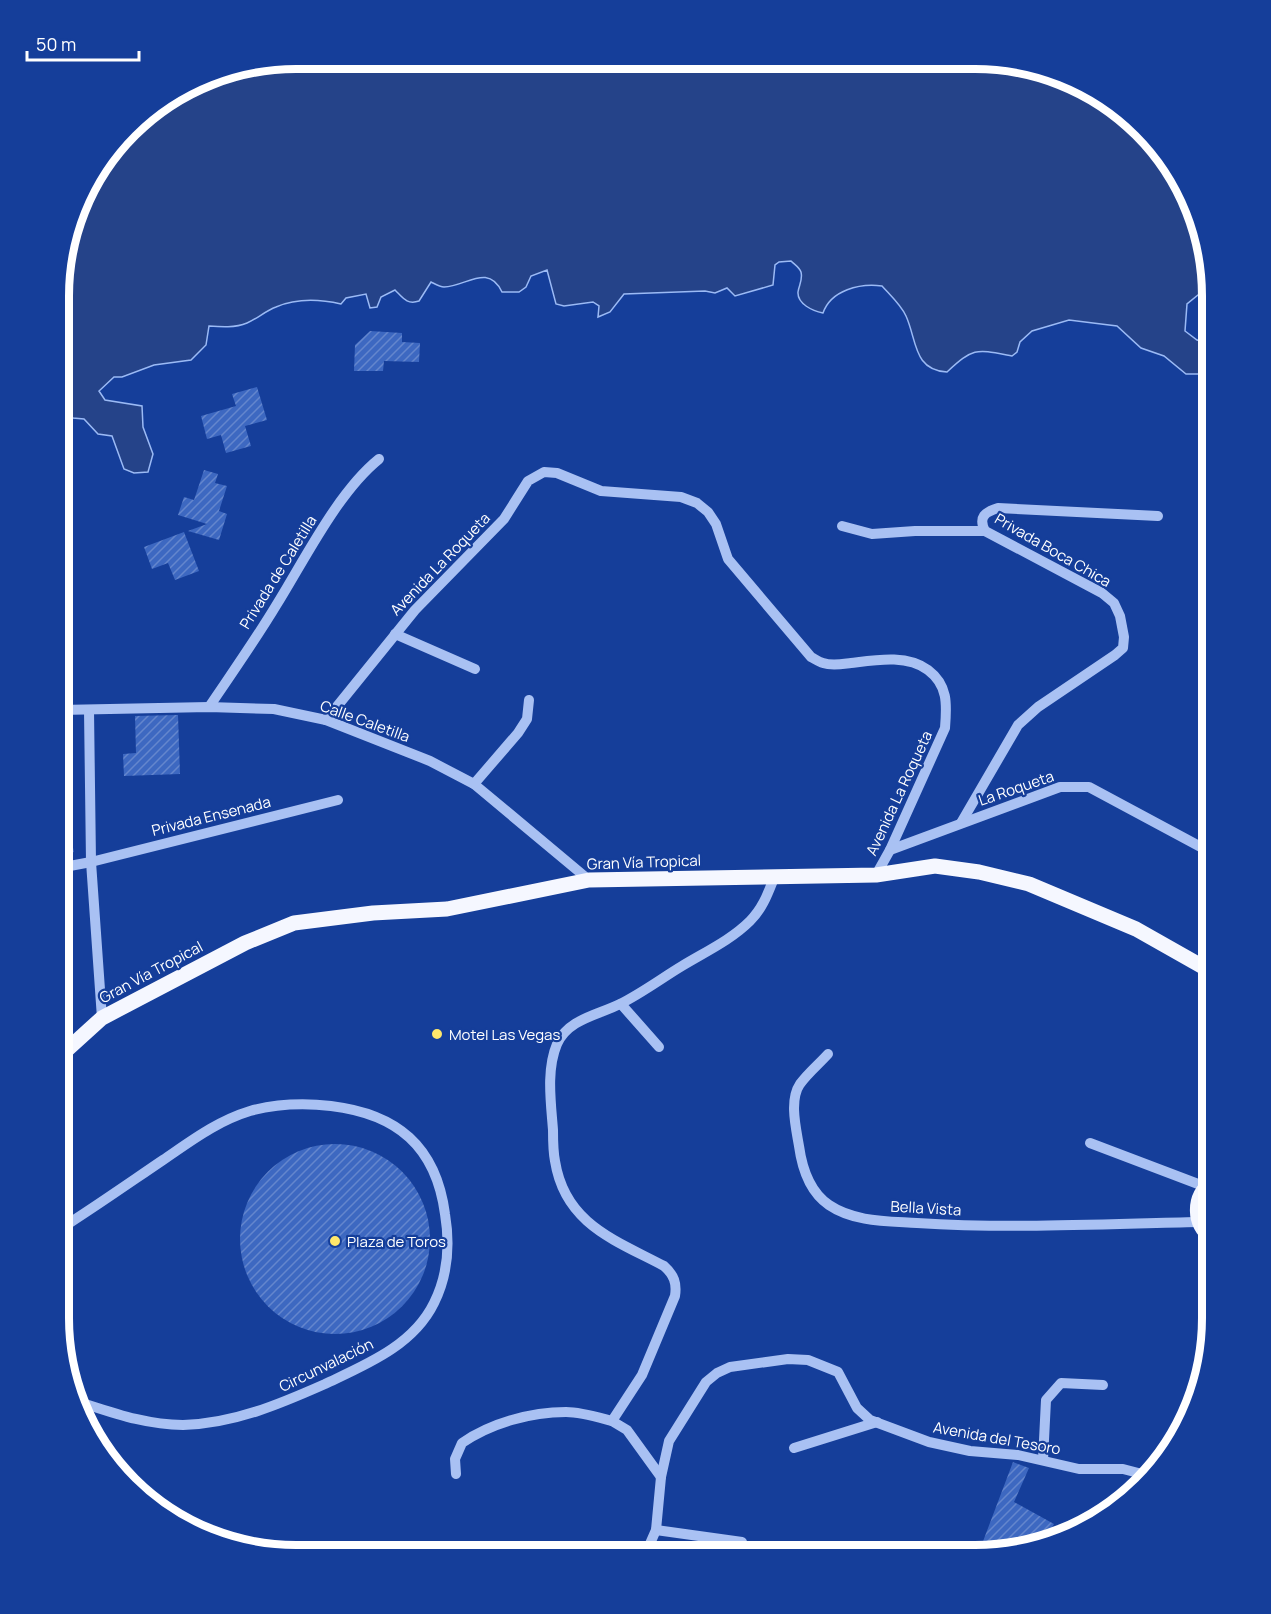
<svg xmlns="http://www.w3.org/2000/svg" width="1271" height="1614" font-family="Manrope,sans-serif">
  <defs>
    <pattern id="building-hatch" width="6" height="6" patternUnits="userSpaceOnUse" patternTransform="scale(1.5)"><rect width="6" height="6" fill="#3d68c1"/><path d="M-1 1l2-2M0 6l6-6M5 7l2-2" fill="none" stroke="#6486cd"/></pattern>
  </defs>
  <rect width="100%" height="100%" fill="#153e9a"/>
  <path fill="#254389" stroke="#9bbaf5" stroke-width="1.5" d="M296,59l711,2 100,38 74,78 19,47h-4l-4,7 6,37 9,20v6l-9,1 -11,9 -2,27 12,9 15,4v24l-6,6h-20l-22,-18 -23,-8 -24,-22 -48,-6 -37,11 -12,11 -3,10 -5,4c-36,-7 -38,-9 -65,16 -34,-2 -30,-32 -41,-56 -5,-11 -16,-21 -24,-30 -22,-3 -51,4 -59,27 -10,-2 -26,-9 -25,-21 1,-7 5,-12 3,-20 -2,-5 -6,-7 -10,-11l-12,1 -4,3 -2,20 -38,11 -8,-8 -12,5 -10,-2 -81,3 -14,18 -12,5 1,-11 -6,-4 -29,4 -8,-2 -9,-34 -16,6 -5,11 -7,5h-17c-14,-29 -35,-6 -58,-5 -4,0 -9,-3 -13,-5l-12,19c-12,4 -16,-3 -24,-11l-14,7 -4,10 -7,1 -4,-14 -20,4 -5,6c-22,-5 -44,-6 -65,3 -11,4 -19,12 -29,16 -12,5 -26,4 -38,3l-3,19 -15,15 -37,5 -32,12h-8l-15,14 6,9 37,6 1,21 10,27 -5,18 -14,1 -10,-4 -12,-33 -14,-2 -14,-15 -11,-1 -13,-12 1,-142 29,-87 50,-60 79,-46z"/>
  <g fill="url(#building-hatch)">
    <path d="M370,331l32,2v9l18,1 -1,19 -35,-1 -1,10h-29l1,-26z"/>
    <path d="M257,387l10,33 -22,6 6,20 -25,7 -5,-18 -14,4 -6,-23 35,-10 -4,-12z"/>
    <path d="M204,470l14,4 -3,9 12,3 -8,25 8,3 -8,26 -31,-9 19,-7 -29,-9 6,-18 10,3z"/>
    <path d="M184,532l15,39 -24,9 -7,-17 -16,6 -8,-22z"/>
    <path d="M178,715l2,59 -56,2 -1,-22 13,-1 -1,-37z"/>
    <path d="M70,835l4,17 -15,3v-18z"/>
    <circle cx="335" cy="1239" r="95"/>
    <path d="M1013,1462l16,6 -15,34 40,22 -8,14 -43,13 -21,-7z"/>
  </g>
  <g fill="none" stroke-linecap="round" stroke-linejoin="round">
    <g stroke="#a9c1f3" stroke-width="10">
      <path d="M842,526l30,8 43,-3h70"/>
      <path d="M395,634l80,35"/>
      <path d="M209,707c23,-34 47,-68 68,-103 28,-45 61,-112 102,-145"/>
      <path d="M60,710l149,-3 65,2 52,11 104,41 44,23 115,96"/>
      <path d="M89,710l2,152 11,156"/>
      <path d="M326,720l89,-110 89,-91 24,-38 16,-9 13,1 44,18 80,6 16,6 11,9 8,12 12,35 83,98c4,2 8,5 12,6 9,3 19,1 28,0 24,-3 56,-9 77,7 20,15 19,34 17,58l-55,122 -14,25"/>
      <path d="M474,784l44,-51 9,-14 2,-19"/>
      <path d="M961,823l57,-98 20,-18 77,-52 8,-7 1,-11 -4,-21 -6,-13 -12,-10 -117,-62c-7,-14 0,-19 13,-23l160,8"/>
      <path d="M890,850l170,-63h29l123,66"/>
      <path d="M59,868l32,-6 247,-62"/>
      <path d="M621,1004l38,43"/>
      <path d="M828,1054c-9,10 -20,19 -28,30 -11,16 -4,44 -1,62 3,22 11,46 30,59 25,17 58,16 88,18 93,6 187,1 281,-1"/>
      <path d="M1090,1143l116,44"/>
      <path d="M59,1228l12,-6c31,-20 61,-41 92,-62 28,-19 54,-39 87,-49 26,-7 54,-8 81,-5 66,8 105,40 114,108 5,30 3,61 -11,89 -21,43 -69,62 -109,81 -45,20 -92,40 -142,41 -38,0 -72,-13 -107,-24"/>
      <path d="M794,1448l83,-26"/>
      <path d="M1043,1460l3,-60 15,-17 42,2"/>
      <path d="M456,1474l-1,-15 7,-16c29,-20 69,-31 104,-31 15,0 31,5 46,9"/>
      <path d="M661,1477l-34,-47 -15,-9 30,-46 33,-79c2,-13 -1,-21 -11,-30 -49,-26 -99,-42 -109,-105 -2,-10 -2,-21 -2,-31 -2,-27 -7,-60 4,-86 11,-25 41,-29 63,-40 22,-11 42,-26 62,-38 23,-14 49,-26 68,-45 13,-13 18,-28 24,-43"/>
      <path d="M656,1530l86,12"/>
      <path d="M645,1555l11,-25 5,-53 8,-36 37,-59 11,-9 13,-6 58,-8 20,1 30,12 19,36 13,12 59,22 41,9 48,4 61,14h44l23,6"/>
    </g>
    <g stroke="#f5f7ff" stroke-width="15">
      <path d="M59,1057l43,-39 143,-75 49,-20 79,-10 74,-4 142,-29 287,-5 59,-9 44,6 50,12 107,45 76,43"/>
      <path d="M1212,1238c-19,-14 -20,-41 0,-56"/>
    </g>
  </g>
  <g fill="#ffe76b" stroke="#153e9a" stroke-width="2">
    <circle cx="437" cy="1034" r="6"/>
    <circle cx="335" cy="1241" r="6"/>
  </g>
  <g text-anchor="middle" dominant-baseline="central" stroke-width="4.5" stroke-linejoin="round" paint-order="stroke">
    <g font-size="15" fill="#fff" stroke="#153e9a">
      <text transform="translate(1053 550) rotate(30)">Privada Boca Chica</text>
      <text transform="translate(440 564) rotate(-46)">Avenida La Roqueta</text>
      <text transform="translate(278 572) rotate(-58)">Privada de Caletilla</text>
      <text transform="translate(365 721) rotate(20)">Calle Caletilla</text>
      <text transform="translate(1016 788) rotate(-19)">La Roqueta</text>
      <text transform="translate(899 793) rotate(-65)">Avenida La Roqueta</text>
      <text transform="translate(211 816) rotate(-14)">Privada Ensenada</text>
      <text transform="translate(644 862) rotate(-2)">Gran Vía Tropical</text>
      <text transform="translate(151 972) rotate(-28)">Gran Vía Tropical</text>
      <text transform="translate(926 1208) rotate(3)">Bella Vista</text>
      <text transform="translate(326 1365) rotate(-26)">Circunvalación</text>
      <text transform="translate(997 1438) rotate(10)">Avenida del Tesoro</text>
    </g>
    <g font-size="15" fill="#fff" stroke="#153e9a" text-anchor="start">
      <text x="449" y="1034">Motel Las Vegas</text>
      <text x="347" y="1241">Plaza de Toros</text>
    </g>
  </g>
  <path d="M0 0H1271V1614H0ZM296 69H975A227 227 0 0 1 1202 296V1318A227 227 0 0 1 975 1545H296A227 227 0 0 1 69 1318V296A227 227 0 0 1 296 69Z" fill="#153e9a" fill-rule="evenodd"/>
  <path fill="none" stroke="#fff" stroke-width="8" d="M296 69H975A227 227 0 0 1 1202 296V1318A227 227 0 0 1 975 1545H296A227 227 0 0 1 69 1318V296A227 227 0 0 1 296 69Z"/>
  <path d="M27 51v9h112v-9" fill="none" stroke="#ffffff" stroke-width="3"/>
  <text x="36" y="51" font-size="18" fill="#ffffff" stroke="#153e9a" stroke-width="4.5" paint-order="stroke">50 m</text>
</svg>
